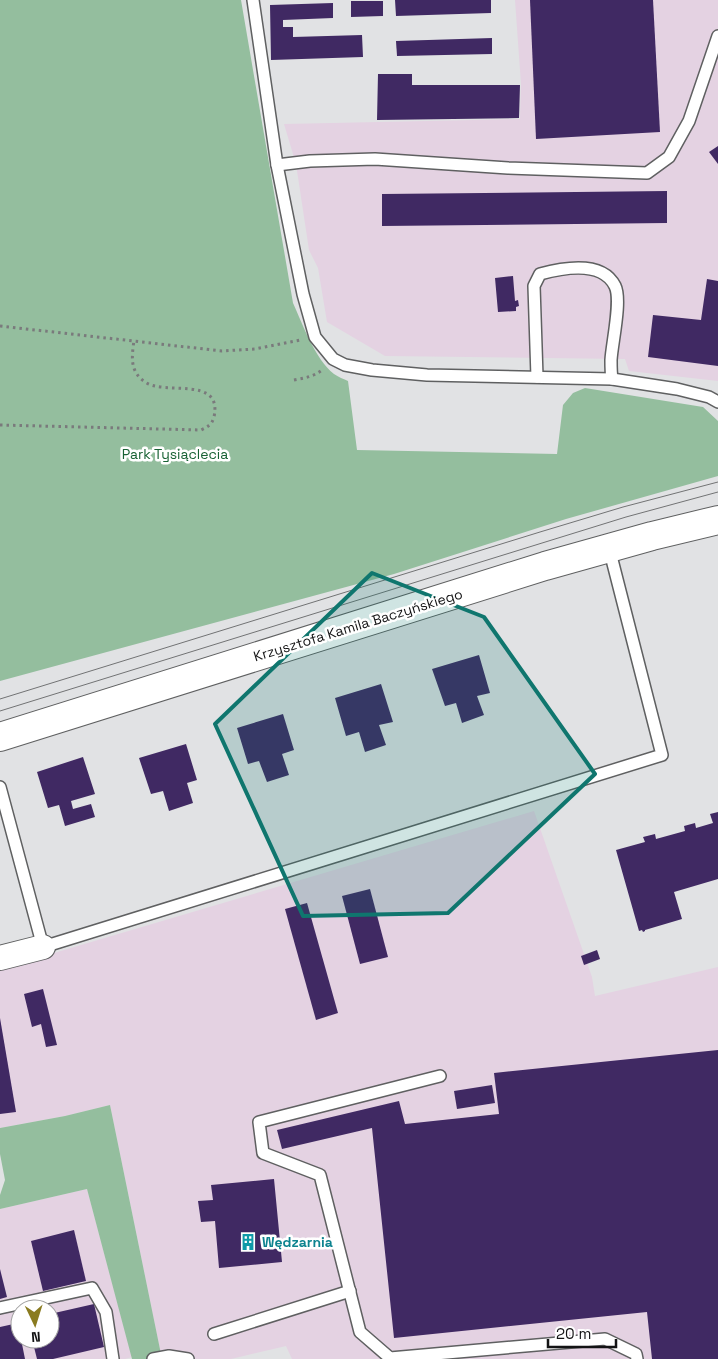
<svg xmlns="http://www.w3.org/2000/svg" width="718" height="1359" font-family="'Space Grotesk',sans-serif">
  <rect width="100%" height="100%" fill="#e1e2e4"/>
  <g fill="#e4d2e2" fill-rule="evenodd">
    <path d="M515,0h203v381l-89,-10 -4,-12 -240,-3 -58,-34 -9,-54 -9,-18 -13,-86 -12,-40 236,-5 1,-35z"/>
    <path d="M534,811l58,166 3,19 123,-29v392h-426l-6,-13 -55,13h-69l-52,-254 -45,11 -65,12v-159z"/>
    <path d="M87,1189l45,168 -7,2h-125v-150zM20,1309h30v30h-30z"/>
  </g>
  <g fill="#94be9e">
    <path d="M0,0h241l52,303c10,22 22,56 41,71 4,3 10,5 14,7l9,69 200,4 6,-49 10,-12 12,-5 118,19 15,14v55l-152,43 -172,55 -394,107z"/>
    <path d="M110,1105l52,254h-30l-45,-170 -87,20v-14l5,-15 -5,-26v-26l65,-12z"/>
  </g>
  <g fill="#402963">
    <path d="M395,0h96v13l-95,3z"/>
    <path d="M530,0h123l7,132 -124,7z"/>
    <path d="M351,1h32v15l-32,1z"/>
    <path d="M333,3v15l-50,2v7h10v10l69,-2 1,22 -92,3 -1,-55z"/>
    <path d="M492,38v16l-95,2 -1,-15z"/>
    <path d="M378,74h34v11h108l-1,33 -142,2z"/>
    <path d="M718,146v18l-9,-12z"/>
    <path d="M667,191v32l-285,3v-32z"/>
    <path d="M513,276l2,25 3,-1 1,6 -3,1v4l-18,1 -3,-34z"/>
    <path d="M707,279l11,2v85l-70,-9 5,-42 48,5z"/>
    <path d="M479,655l11,38 -13,3 7,19 -22,8 -6,-20 -11,3 -13,-37z"/>
    <path d="M381,684l12,38 -14,3 7,20 -21,7 -6,-20 -13,4 -11,-38z"/>
    <path d="M283,714l11,36 -12,4 7,21 -22,7 -8,-21 -11,3 -11,-36z"/>
    <path d="M186,744l11,36 -10,3 6,20 -24,8 -6,-20 -12,3 -12,-36z"/>
    <path d="M83,757l12,37 -24,7 2,8 18,-5 4,13 -30,9 -6,-21 -11,3 -11,-36z"/>
    <path d="M718,812v67l-44,13 8,27 -37,11v1l-2,1 -1,-2 -3,1 -23,-81 29,-8 -2,-5 12,-3 1,5 29,-8 -1,-5 11,-3 1,5 17,-5 -3,-9z"/>
    <path d="M370,889l18,68 -28,7 -18,-68z"/>
    <path d="M307,903l31,110 -22,7 -31,-111z"/>
    <path d="M597,950l3,9 -16,6 -3,-9z"/>
    <path d="M43,989l14,56 -11,2 -5,-23 -9,3 -8,-33z"/>
    <path d="M0,1018l16,94 -16,2z"/>
    <path d="M718,1050v309h-66l-5,-47 -253,26 -22,-210 -90,21 -5,-19 122,-29 6,23 94,-10 -5,-41z"/>
    <path d="M492,1085l3,18 -38,6 -3,-18z"/>
    <path d="M274,1179l8,83 -63,6 -4,-47 -14,1 -3,-21 15,-1 -2,-15z"/>
    <path d="M74,1230l12,51 -43,10 -12,-50z"/>
    <path d="M0,1269l7,28 -7,2z"/>
    <path d="M94,1304l10,43 -51,12h-16l-5,-20h18v-25z"/>
    <path d="M18,1323l2,16h1l4,20h-25v-32z"/>
  </g>
  <g fill="none" stroke-linecap="round" stroke-linejoin="round">
    <g stroke="#5f6061" stroke-width="14">
      <g id="service">
        <path d="M253,0l24,165 26,129 12,43 18,22 12,6 27,5 55,5 185,4 65,10 32,8 9,5"/>
        <path d="M277,165l33,-4 65,-2 133,9 139,5 22,-16 20,-36 29,-85"/>
        <path d="M537,377l-3,-91 6,-12c22,-6 62,-14 75,12 7,14 -3,57 -4,74 0,6 0,13 1,19"/>
        <path d="M0,787l43,160 619,-192 -53,-207"/>
        <path d="M440,1076l-181,46 4,31 57,22 40,157 30,26 215,-19 31,15 1,5"/>
        <path d="M0,1308l92,-20 14,24 7,47"/>
        <path d="M214,1334l136,-43"/>
        <path d="M153,1359l16,-3 19,3"/>
      </g>
    </g>
    <g stroke="#5f6061" stroke-width="26">
      <path id="minor" d="M0,958l43,-11"/>
    </g>
    <g stroke="#5f6061" stroke-width="30">
      <path id="tertiary" d="M0,737l545,-171 107,-30 66,-16"/>
    </g>
    <g stroke="#7a7a7c" stroke-width="3" stroke-dasharray="2.5 4" stroke-linecap="butt">
      <path d="M0,326l222,25 33,-2 45,-9"/>
      <path d="M294,380c10,-2 19,-3 28,-10"/>
      <path d="M0,425l201,5c6,-3 11,-5 13,-13 9,-42 -50,-21 -69,-35 -16,-11 -13,-26 -11,-42"/>
    </g>
    <use href="#service" stroke="#fff" stroke-width="11"/>
    <use href="#minor" stroke="#fff" stroke-width="24"/>
    <use href="#tertiary" stroke="#fff" stroke-width="28"/>
    <g stroke="#727374" stroke-width="1">
      <path d="M0,699l540,-167 83,-25 95,-25"/>
      <path d="M0,711l626,-194 92,-25"/>
    </g>
  </g>
  <path fill="#0f766e" fill-opacity="0.2" stroke="#0f766e" stroke-width="4" stroke-linejoin="round" d="M372,573l112,44 111,157 -147,139 -145,3 -88,-192z"/>
  <defs>
    <g id="building-bare" transform="scale(1.35)"><path d="M-4-6H4V6H1V3H-1V6H-4ZM-2.5-4.3h1.7v1.8h-1.7ZM.8-4.3h1.7v1.8H.8ZM-2.5-1h1.7V.8h-1.7ZM.8-1h1.7V.8H.8Z" fill="#0f9aa8" stroke="#fff" stroke-width="2.5" paint-order="stroke"/></g>
  </defs>
  <g fill-rule="evenodd">
    <use href="#building-bare" x="248" y="1242"/>
  </g>
  <g text-anchor="middle" dominant-baseline="central" stroke-width="5" stroke-linejoin="round" paint-order="stroke">
    <g font-size="14" fill="#186234" stroke="#fff">
      <text x="175" y="454">Park Tysiąclecia</text>
    </g>
    <g font-size="14" fill="#131314" stroke="#fff">
      <text transform="translate(358 625) rotate(-17)">Krzysztofa Kamila Baczyńskiego</text>
    </g>
    <g font-size="14" font-weight="bold" fill="#0d838f" stroke="#fff" text-anchor="start">
      <text x="262" y="1242">Wędzarnia</text>
    </g>
  </g>
  <g transform="translate(35 1324) rotate(176)"><circle r="24" fill="#ffffff" stroke="#a1a1a1"/>
  <path d="M0-4L9 19L0 12L-9 19Z" fill="#8a7b20"/>
  <text y="-8" font-size="14" font-weight="bold" text-anchor="middle" fill="#131314">N</text>
  </g>
  <path d="M548 1339v8h68v-8" fill="none" stroke="#131314" stroke-width="2.5"/>
  <text x="556" y="1339" font-size="15" fill="#131314" stroke="#ffffff" stroke-width="4" paint-order="stroke">20 m</text>
</svg>
